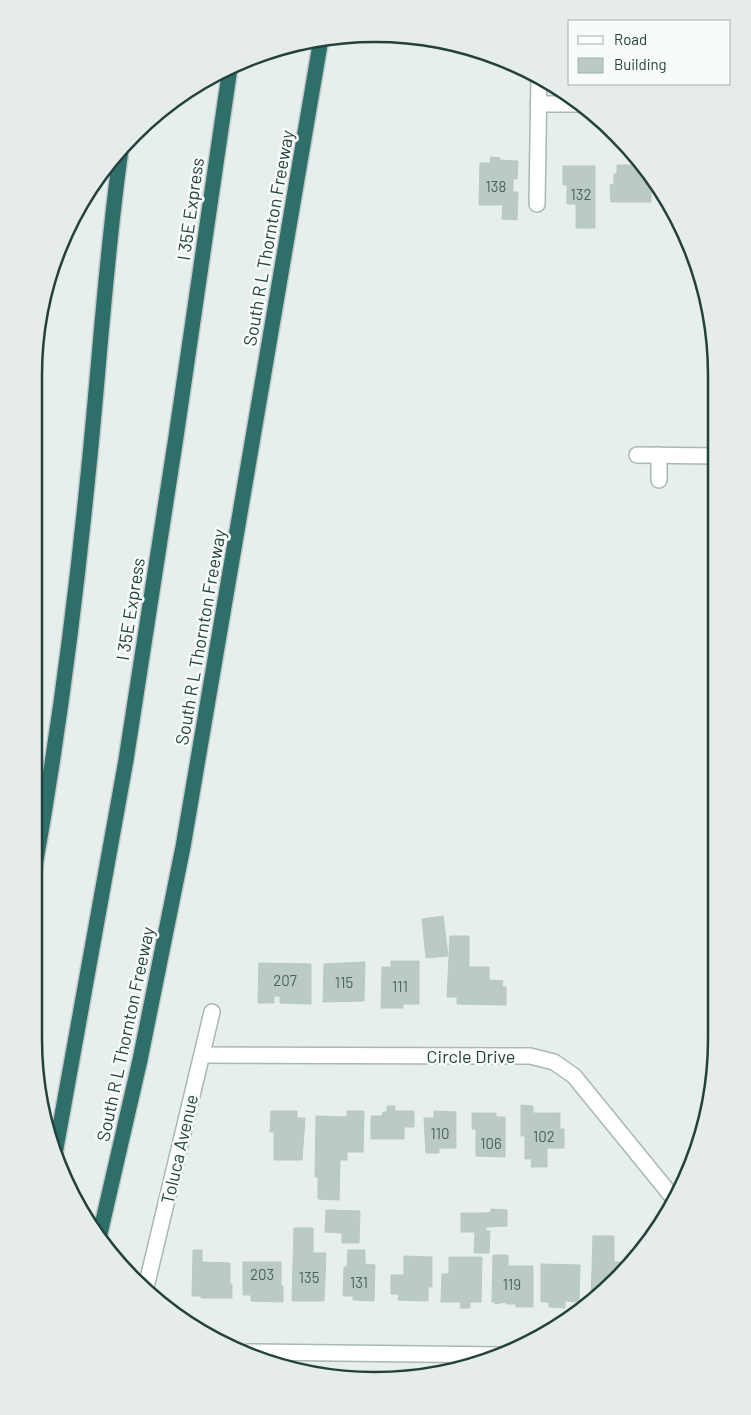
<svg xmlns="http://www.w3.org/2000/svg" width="751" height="1415" font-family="Barlow,sans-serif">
  <rect width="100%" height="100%" fill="#e6efec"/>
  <g fill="#bbcac5" stroke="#b8c9c4">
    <path d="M491,157l9,1v2l18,1 -1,18h-4v13h5l-1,28 -15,-1 1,-14h-24l1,-42h10z"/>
    <path d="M617,165h27l3,3 7,13 1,11h-4v10h-40l-1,-17 4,-1v-10h3z"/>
    <path d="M563,166h32v62h-19v-24h-9v-19h-4z"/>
    <path d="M443,916l5,40 -22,2 -4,-39z"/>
    <path d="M450,936h19v31h20v13l14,1 -1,6h4v18l-49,-1v-7h-10z"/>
    <path d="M391,961h28v43h-16v4h-22l1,-41h9z"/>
    <path d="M365,962l-1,39 -41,1 1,-38z"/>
    <path d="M259,963l52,1v40l-31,-1v-7h-6v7h-16z"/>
    <path d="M521,1105l12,1v7h27v16h4v19h-17v19h-16l1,-8h-7v-23h-4z"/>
    <path d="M387,1106h8v5h19v16h-10v12h-33v-23h11l1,-4h4z"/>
    <path d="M271,1111h26v7h8l-3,42h-28v-28h-4z"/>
    <path d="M347,1111h17l-1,41h-16v8h-7l-1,40 -21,-1v-22h-3l1,-61 31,1z"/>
    <path d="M434,1111l22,1v36h-17v5h-13l-2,-35h10z"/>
    <path d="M472,1113h24v4h9v40l-29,-1v-27h-4z"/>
    <path d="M491,1209l16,1v16l-21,1v4h4l-1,22h-15l1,-21h-14v-19h25l5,-1z"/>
    <path d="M326,1210l34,1 -1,32h-17v-10l-17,-1z"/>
    <path d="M294,1228h19v25h13l-2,48h-32z"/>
    <path d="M593,1236h21v26h13v5l-10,14 -26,19z"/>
    <path d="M193,1250h9v12l28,1v21h2v14h-31v-2h-9z"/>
    <path d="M348,1250h17v14l10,1 -1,36 -21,-1v-4h-10l1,-29h3z"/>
    <path d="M493,1255h15v11h25v41h-17v-3h-10v-2l-11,2v-2h-3z"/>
    <path d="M404,1256l28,1v30h-4v14l-30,-1 1,-6h-8v-19h13z"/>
    <path d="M449,1257h33l-1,45h-11v6h-10l1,-6h-20l1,-28h7z"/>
    <path d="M243,1262h38v24h2v16l-32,-1v-6h-8z"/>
    <path d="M541,1264l39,1 -1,37 -14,-1v7l-16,-1v-5h-8z"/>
  </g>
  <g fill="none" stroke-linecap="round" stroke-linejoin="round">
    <g stroke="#a8b8b4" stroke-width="18">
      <g id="minor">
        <path d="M538,104h41"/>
        <path d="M537,204l2,-127"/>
        <path d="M637,455l78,1"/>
        <path d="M659,480v-25"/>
        <path d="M202,1055l328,1 24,6 20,14 101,124"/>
        <path d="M146,1287l66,-275"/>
        <path d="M248,1352l255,3"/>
      </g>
    </g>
    <g stroke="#c1cac9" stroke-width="18">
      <g id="highway">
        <path d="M34,872c23,-128 40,-257 53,-387 12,-111 18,-224 34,-335"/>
        <path d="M55,1154l71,-394 50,-323 54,-369"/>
        <path d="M99,1238l41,-178 43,-213 138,-808"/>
      </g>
    </g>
    <use href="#minor" stroke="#fff" stroke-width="15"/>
    <use href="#highway" stroke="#2e7069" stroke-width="15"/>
  </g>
  <g text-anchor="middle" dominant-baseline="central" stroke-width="5" stroke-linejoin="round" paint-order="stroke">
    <g font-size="15" fill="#49645f">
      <text x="496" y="186">138</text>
      <text x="581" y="194">132</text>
      <text x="285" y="980">207</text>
      <text x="344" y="982">115</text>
      <text x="400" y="986">111</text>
      <text x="440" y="1133">110</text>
      <text x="544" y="1136">102</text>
      <text x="491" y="1143">106</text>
      <text x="262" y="1274">203</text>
      <text x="309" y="1277">135</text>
      <text x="359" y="1282">131</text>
      <text x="512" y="1284">119</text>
    </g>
    <g font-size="18" fill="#23423d" stroke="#f7fbf9">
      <text transform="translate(190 209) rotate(-82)">I 35E Express</text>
      <text transform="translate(268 238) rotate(-80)">South R L Thornton Freeway</text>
      <text transform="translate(130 609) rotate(-81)">I 35E Express</text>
      <text transform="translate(200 637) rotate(-80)">South R L Thornton Freeway</text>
      <text transform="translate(125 1034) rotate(-78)">South R L Thornton Freeway</text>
      <text x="471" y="1056">Circle Drive</text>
      <text transform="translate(179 1149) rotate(-77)">Toluca Avenue</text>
    </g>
  </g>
  <path d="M0 0H751V1415H0ZM375 42H375A333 333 0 0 1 708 375V1039A333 333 0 0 1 375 1372H375A333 333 0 0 1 42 1039V375A333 333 0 0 1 375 42Z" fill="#e6ecea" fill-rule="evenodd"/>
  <path fill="none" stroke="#23423d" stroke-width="2.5" d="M375 42H375A333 333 0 0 1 708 375V1039A333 333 0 0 1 375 1372H375A333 333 0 0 1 42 1039V375A333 333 0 0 1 375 42Z"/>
  <rect x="568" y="20" width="162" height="65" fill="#f7fbf9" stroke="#a2b1ae"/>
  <rect x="578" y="36" width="25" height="8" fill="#ffffff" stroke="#a2b1ae"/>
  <text x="614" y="45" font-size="15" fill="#23423d">Road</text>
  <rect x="578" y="58" width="25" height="15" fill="#bbcac5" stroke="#a2b1ae"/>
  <text x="614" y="70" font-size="15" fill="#23423d">Building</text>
</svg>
